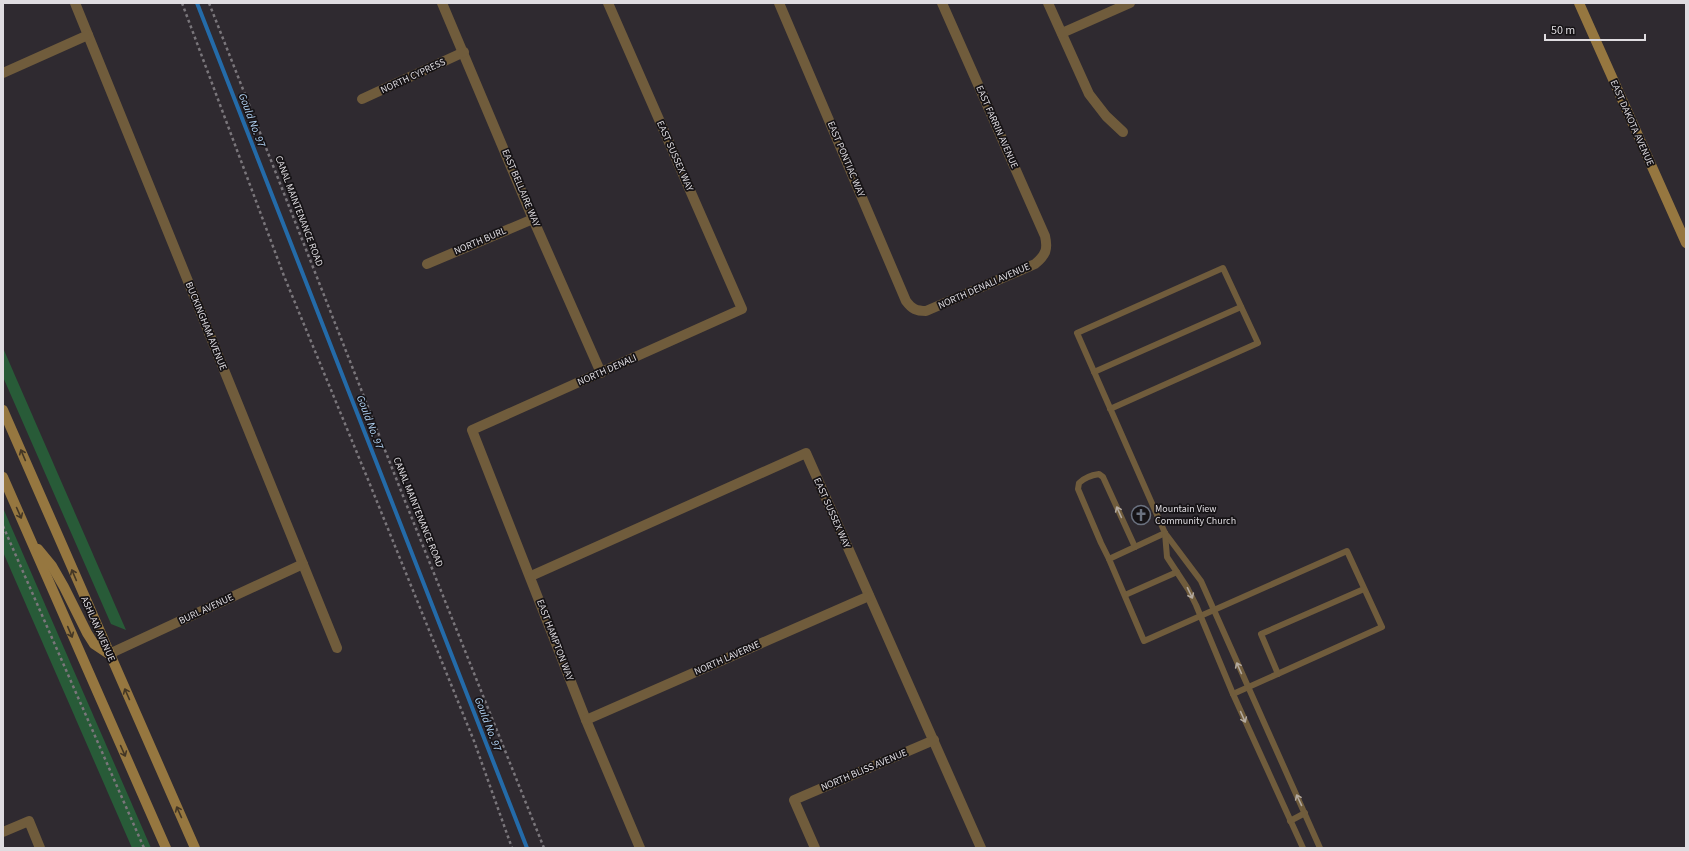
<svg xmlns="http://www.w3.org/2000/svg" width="1689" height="851" font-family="'Source Sans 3',sans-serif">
  <rect width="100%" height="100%" fill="#2f2a30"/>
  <g fill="#285b38">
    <path d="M3,348l123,282 -15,-6 -108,-247z"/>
    <path d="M3,508l148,340h-19l-129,-296z"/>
  </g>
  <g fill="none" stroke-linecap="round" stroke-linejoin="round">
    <path stroke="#246ba9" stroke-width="4" d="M197,3l330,845"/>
    <g stroke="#7a767b" stroke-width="2.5" stroke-dasharray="3 3" stroke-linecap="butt">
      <path d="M182,3l102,273 85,206 105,259 38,107"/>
      <path d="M209,3l196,498 139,347"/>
      <path d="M3,526l141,322"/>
    </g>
    <g stroke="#705c3c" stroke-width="6">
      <path d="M1094,372l147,-65"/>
      <path d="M1110,409l148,-66 -35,-75 -146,65 88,200 36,48 119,267"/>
      <path d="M1165,533l-56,26 35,82 203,-90 35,76 -149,67"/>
      <path d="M1165,533l2,24 21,32 8,16 37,89 70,154"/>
      <path d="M1109,559l-8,-16 -23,-54 1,-6c5,-5 13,-8 20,-9l4,3 32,70"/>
      <path d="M1125,595l52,-23"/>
      <path d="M1278,674l-17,-40 103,-45"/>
      <path d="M1290,821l15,-8"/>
    </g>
    <g stroke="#705c3c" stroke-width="10">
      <path d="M75,3l262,645"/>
      <path d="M442,3l91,216 68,154"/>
      <path d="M608,3l134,306 -270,121 114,290 54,128"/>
      <path d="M779,3l127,298c6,8 10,10 20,10l109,-47c11,-9 13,-15 10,-28l-103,-233"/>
      <path d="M1048,3l41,91 17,22 17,16"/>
      <path d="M1062,33l68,-30"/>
      <path d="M3,73l85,-38"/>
      <path d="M362,99l102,-47"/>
      <path d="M427,264l106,-45"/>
      <path d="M531,576l275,-123 175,395"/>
      <path d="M109,654l194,-90"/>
      <path d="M586,720l283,-124"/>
      <path d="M3,832l26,-11 11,27"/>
      <path d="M815,848l-21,-48 140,-60"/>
    </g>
    <g stroke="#967740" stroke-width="10">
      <path d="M1579,3l107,240"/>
      <path d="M3,410l192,438"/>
      <path d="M3,477l163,371"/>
      <path d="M38,549l14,17 12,21 23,46 7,11 15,10"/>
    </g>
  </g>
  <defs><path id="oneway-shaft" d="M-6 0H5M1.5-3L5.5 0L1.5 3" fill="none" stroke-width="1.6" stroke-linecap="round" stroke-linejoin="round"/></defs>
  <g stroke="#433625">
    <use href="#oneway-shaft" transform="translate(23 455) rotate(-113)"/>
    <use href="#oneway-shaft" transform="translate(19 513) rotate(66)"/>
    <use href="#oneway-shaft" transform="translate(74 575) rotate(-113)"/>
    <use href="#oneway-shaft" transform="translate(70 632) rotate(67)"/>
    <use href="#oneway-shaft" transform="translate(127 694) rotate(-114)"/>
    <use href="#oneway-shaft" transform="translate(123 751) rotate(66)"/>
    <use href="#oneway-shaft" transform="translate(179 812) rotate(-114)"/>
  </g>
  <g stroke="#b3a99e">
    <use href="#oneway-shaft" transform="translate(1119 512) rotate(-114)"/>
    <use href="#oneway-shaft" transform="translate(1190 593) rotate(64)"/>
    <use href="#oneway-shaft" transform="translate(1239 668) rotate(-114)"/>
    <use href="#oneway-shaft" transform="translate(1243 717) rotate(66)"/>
    <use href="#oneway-shaft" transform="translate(1299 800) rotate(-115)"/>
  </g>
  <defs>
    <g id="church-ring" transform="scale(1)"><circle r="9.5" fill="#161316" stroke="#6b7280" stroke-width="1.5"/><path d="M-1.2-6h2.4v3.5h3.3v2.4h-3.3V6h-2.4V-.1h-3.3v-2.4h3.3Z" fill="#6b7280"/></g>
  </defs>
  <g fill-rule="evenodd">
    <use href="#church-ring" x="1141" y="515"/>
  </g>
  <g text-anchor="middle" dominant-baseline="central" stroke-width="3.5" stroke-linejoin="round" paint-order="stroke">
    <g font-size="10" fill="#dfdce0" stroke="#161316">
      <text transform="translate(413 76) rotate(-25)">NORTH CYPRESS</text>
      <text transform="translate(1632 123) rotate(66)">EAST DAKOTA AVENUE</text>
      <text transform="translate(997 127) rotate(66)">EAST FARRIN AVENUE</text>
      <text transform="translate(675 156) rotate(66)">EAST SUSSEX WAY</text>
      <text transform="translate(846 159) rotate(67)">EAST PONTIAC WAY</text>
      <text transform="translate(521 188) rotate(67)">EAST BELLAIRE WAY</text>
      <text transform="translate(299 211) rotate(69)">CANAL MAINTENANCE ROAD</text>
      <text transform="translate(480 241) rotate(-23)">NORTH BURL</text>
      <text transform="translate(984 286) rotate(-24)">NORTH DENALI AVENUE</text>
      <text transform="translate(206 326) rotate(68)">BUCKINGHAM AVENUE</text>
      <text transform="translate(607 370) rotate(-24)">NORTH DENALI</text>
      <text transform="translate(418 512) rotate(68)">CANAL MAINTENANCE ROAD</text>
      <text transform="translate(832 513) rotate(66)">EAST SUSSEX WAY</text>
      <text transform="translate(206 609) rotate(-25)">BURL AVENUE</text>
      <text transform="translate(98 629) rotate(66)">ASHLAN AVENUE</text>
      <text transform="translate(555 640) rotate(69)">EAST HAMPTON WAY</text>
      <text transform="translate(727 658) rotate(-24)">NORTH LAVERNE</text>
      <text transform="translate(864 770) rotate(-23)">NORTH BLISS AVENUE</text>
    </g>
    <g font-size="10" fill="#dfdce0" stroke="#161316" text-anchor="start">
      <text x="1155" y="509">Mountain View<tspan x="1155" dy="12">Community Church</tspan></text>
    </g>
    <g font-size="11" font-style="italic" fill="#b2d4f6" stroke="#161316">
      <text transform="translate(252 120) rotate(69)">Gould No. 97</text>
      <text transform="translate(370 422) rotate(69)">Gould No. 97</text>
      <text transform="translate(488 724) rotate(69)">Gould No. 97</text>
    </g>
  </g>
  <rect width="1689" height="851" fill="none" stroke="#dfdce0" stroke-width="8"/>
  <path d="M1545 34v6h100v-6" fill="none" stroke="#dfdce0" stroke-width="2"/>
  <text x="1551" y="34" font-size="12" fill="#dfdce0" stroke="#161316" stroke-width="3" paint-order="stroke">50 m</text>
</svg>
